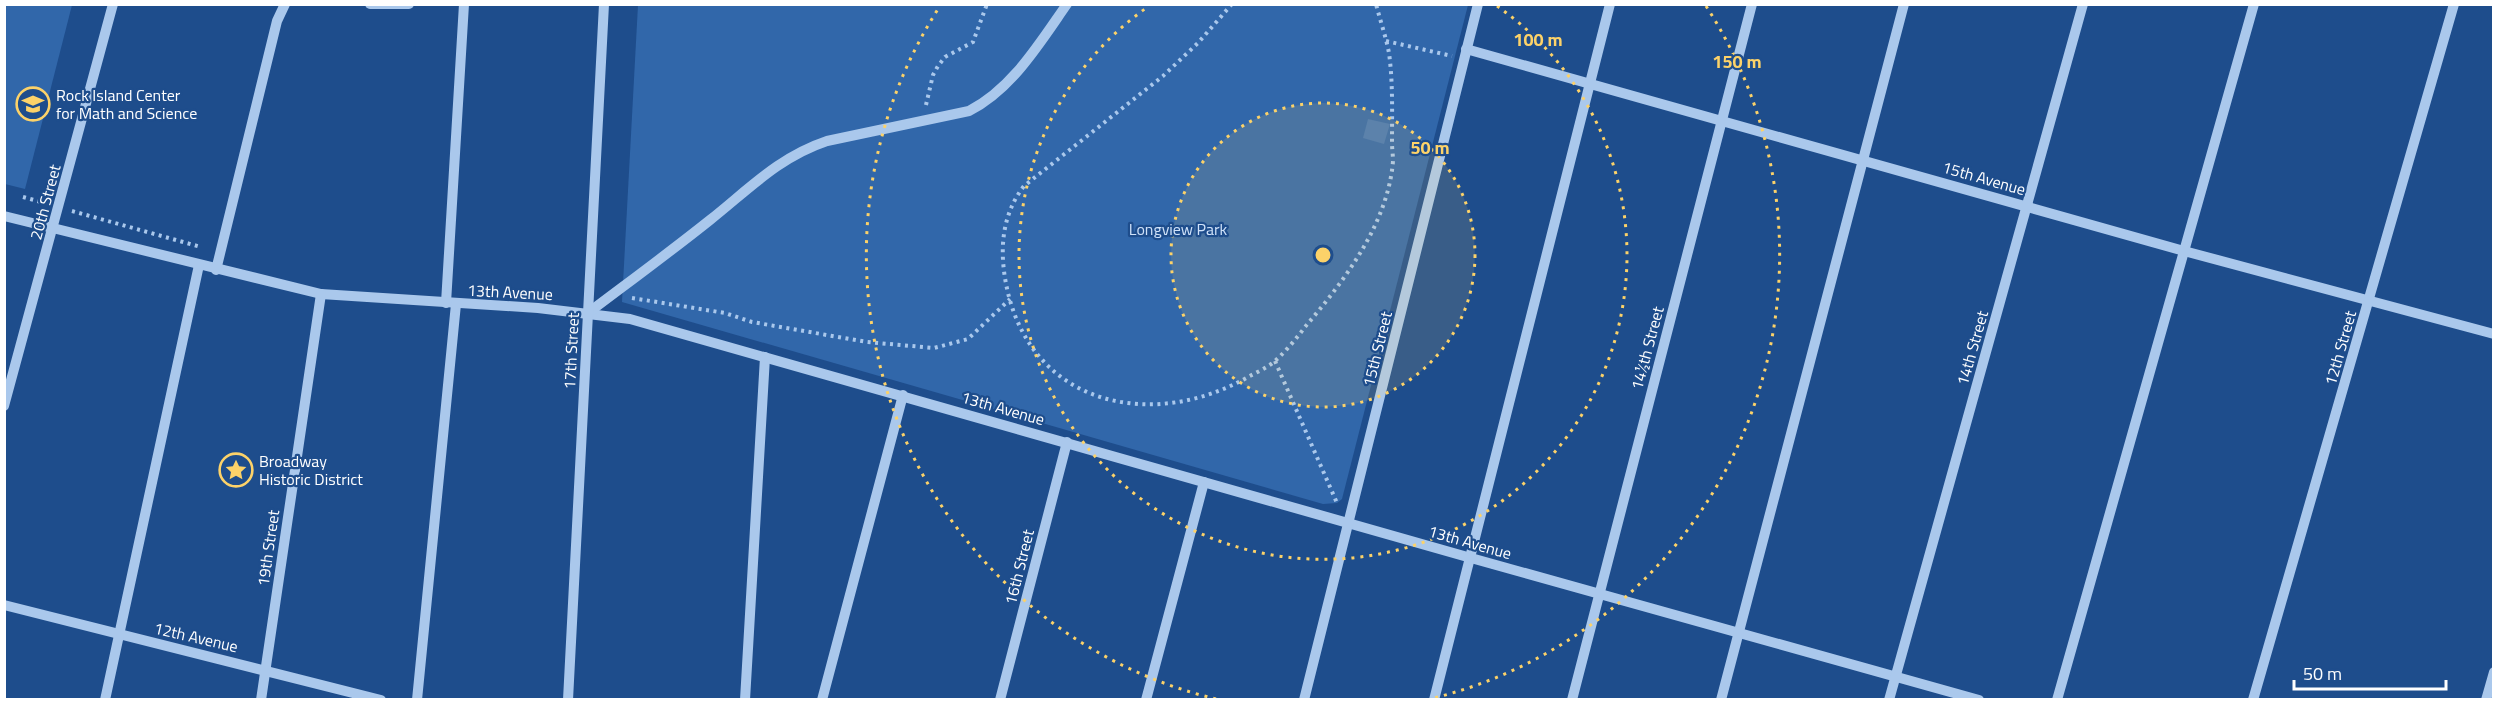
<svg xmlns="http://www.w3.org/2000/svg" width="2498" height="704" font-family="'Titillium Web',sans-serif">
  <rect width="100%" height="100%" fill="#1e4d8c"/>
  <g fill="#3167aa">
    <path d="M4,5h68l-47,184 -20,-5z"/>
    <path d="M638,5h830l-126,494 -5,4 -14,1 -701,-202z"/>
  </g>
  <path fill="#4677b4" d="M1368,119l22,5 -6,20 -21,-6z"/>
  <g fill="none" stroke-linecap="round" stroke-linejoin="round">
    <g stroke="#aac8ec" stroke-width="4" stroke-dasharray="3 4.5" stroke-linecap="butt">
      <path d="M1232,4l-34,39 -35,33 -139,110c-24,31 -25,69 -16,107 28,115 147,137 240,84 9,-5 19,-9 27,-16 11,-10 21,-22 30,-34 39,-46 83,-103 88,-166 0,-6 -1,-12 -1,-18 0,-30 1,-61 -3,-90 -3,-16 -9,-33 -13,-49"/>
      <path d="M1386,41l66,15"/>
      <path d="M926,105l7,-30 5,-9 7,-9 28,-15 14,-38"/>
      <path d="M23,197l22,6"/>
      <path d="M72,211l129,36"/>
      <path d="M632,298l93,15 27,9 115,20 67,6 34,-9 42,-40"/>
      <path d="M1275,361l62,142"/>
    </g>
    <g stroke="#aac8ec" stroke-width="10">
      <path d="M370,4h39"/>
      <path d="M1466,49l718,202 310,83"/>
      <path d="M4,216l317,78 217,14 92,11 841,239 508,142"/>
      <path d="M216,270l61,-249 8,-17"/>
      <path d="M446,303l18,-299"/>
      <path d="M588,313c41,-31 82,-61 122,-93 39,-31 69,-63 117,-79l142,-30c43,-22 70,-67 98,-107"/>
      <path d="M4,406l109,-402"/>
      <path d="M4,605l377,95"/>
      <path d="M105,700l94,-435"/>
      <path d="M261,700l60,-406"/>
      <path d="M417,700l39,-396"/>
      <path d="M568,700l36,-696"/>
      <path d="M745,700l20,-343"/>
      <path d="M822,700l81,-305"/>
      <path d="M1000,700l67,-258"/>
      <path d="M1146,700l58,-218"/>
      <path d="M1304,700l174,-696"/>
      <path d="M1434,700l176,-696"/>
      <path d="M1572,700l180,-696"/>
      <path d="M1721,700l183,-696"/>
      <path d="M1889,700l194,-696"/>
      <path d="M2057,700l197,-696"/>
      <path d="M2253,700l201,-696"/>
      <path d="M2486,700l8,-28"/>
    </g>
  </g>
  <circle cx="1323" cy="255" r="152" fill="#fcd269" fill-opacity=".12"/>
  <g fill="none" stroke="#fcd269" stroke-width="3" stroke-dasharray="3 6">
    <circle cx="1323" cy="255" r="152"/>
    <path d="M1497 6A304 304 0 1 1 1149 6"/>
    <path d="M1216 699A457 457 0 0 1 940 6M1706 6A457 457 0 0 1 1430 699"/>
  </g>
  <defs>
    <g id="school-ring" transform="scale(1.725)"><circle r="9.5" fill="#1e4d8c" stroke="#fcd269" stroke-width="1.5"/><path d="M0-5L7-2L0 1L-7-2ZM-4 1L0 2.5L4 1V4Q0 6-4 4Z" fill="#fcd269"/></g>
    <g id="sight-ring" transform="scale(1.725)"><circle r="9.5" fill="#1e4d8c" stroke="#fcd269" stroke-width="1.5"/><path d="M0-6L1.8-2.2L6-1.7L2.9 1.2L3.7 5.4L0 3.3L-3.7 5.4L-2.9 1.2L-6-1.7L-1.8-2.2Z" fill="#fcd269"/></g>
  </defs>
  <g fill-rule="evenodd">
    <use href="#school-ring" x="33" y="104"/>
    <use href="#sight-ring" x="236" y="470"/>
  </g>
  <g text-anchor="middle" dominant-baseline="central" stroke-width="4.5" stroke-linejoin="round" paint-order="stroke">
    <g font-size="16" fill="#fff" stroke="#1e4d8c" text-anchor="start">
      <text x="56" y="95">Rock Island Center<tspan x="56" dy="18">for Math and Science</tspan></text>
      <text x="259" y="461">Broadway<tspan x="259" dy="18">Historic District</tspan></text>
    </g>
    <g font-size="16" fill="#fff" stroke="#1e4d8c">
      <text transform="translate(1984 178) rotate(16)">15th Avenue</text>
      <text transform="translate(45 202) rotate(-75)">20th Street</text>
      <text transform="translate(510 292) rotate(3)">13th Avenue</text>
      <text transform="translate(1647 348) rotate(-75)">14½th Street</text>
      <text transform="translate(1972 348) rotate(-74)">14th Street</text>
      <text transform="translate(2340 348) rotate(-74)">12th Street</text>
      <text transform="translate(1377 349) rotate(-76)">15th Street</text>
      <text transform="translate(571 351) rotate(-87)">17th Street</text>
      <text transform="translate(1003 408) rotate(16)">13th Avenue</text>
      <text transform="translate(1470 542) rotate(16)">13th Avenue</text>
      <text transform="translate(268 548) rotate(-82)">19th Street</text>
      <text transform="translate(1019 567) rotate(-76)">16th Street</text>
      <text transform="translate(196 637) rotate(13)">12th Avenue</text>
    </g>
    <g font-size="16" fill="#d0e2f9" stroke="#1e4d8c">
      <text x="1178" y="229">Longview Park</text>
    </g>
  </g>
  <circle cx="1323" cy="255" r="9" fill="#fcd269" stroke="#1e4d8c" stroke-width="3"/>
  <g font-size="18" text-anchor="middle" font-weight="bold" fill="#fcd269" stroke="#1e4d8c" stroke-width="4.5" stroke-linejoin="round" paint-order="stroke">
    <text x="1538" y="46">100 m</text>
    <text x="1737" y="68">150 m</text>
    <text x="1430" y="154">50 m</text>
  </g>
  <rect width="2498" height="704" fill="none" stroke="#ffffff" stroke-width="12"/>
  <path d="M2294 680v9h152v-9" fill="none" stroke="#ffffff" stroke-width="3"/>
  <text x="2303" y="680" font-size="18" fill="#ffffff" stroke="#1e4d8c" stroke-width="4.5" paint-order="stroke">50 m</text>
</svg>
